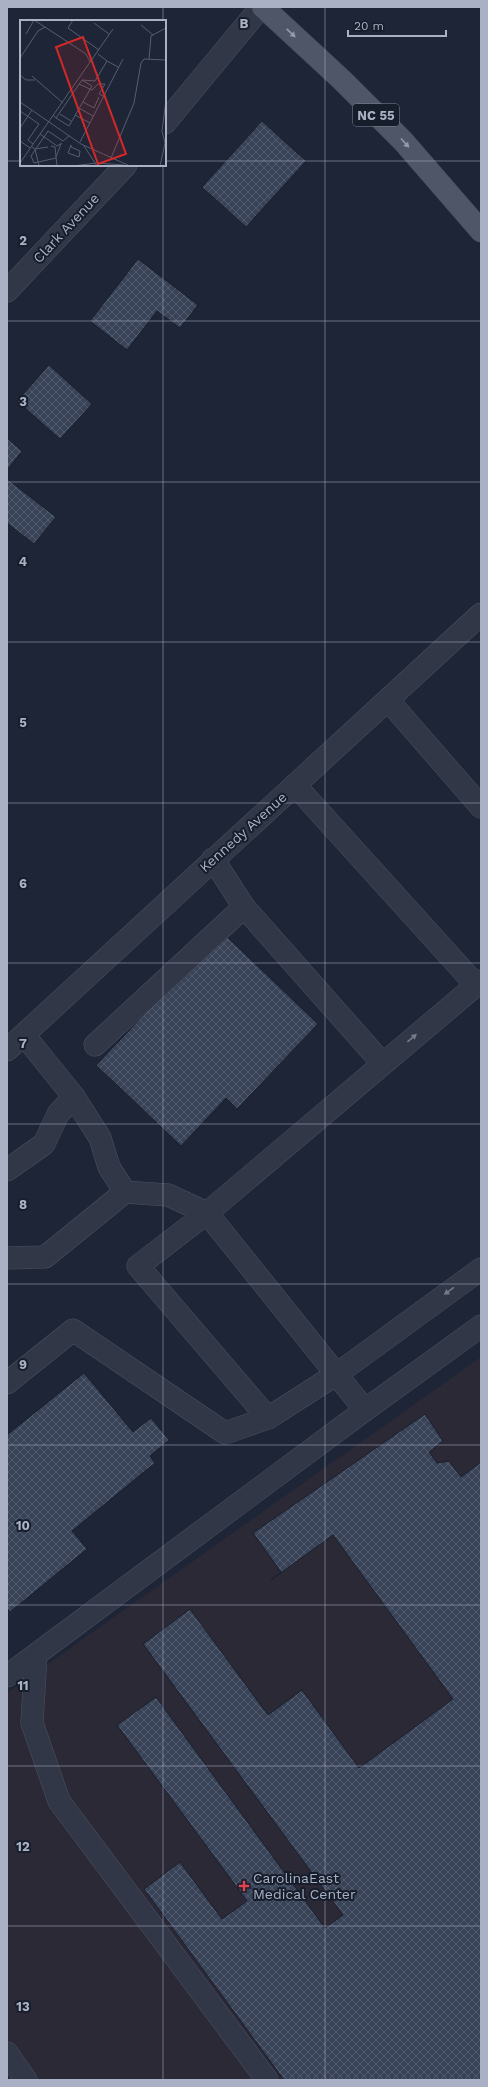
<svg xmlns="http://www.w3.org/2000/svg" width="488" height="2087" font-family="'Work Sans',sans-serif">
  <defs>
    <pattern id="building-cross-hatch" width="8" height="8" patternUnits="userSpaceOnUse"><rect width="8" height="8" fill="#394357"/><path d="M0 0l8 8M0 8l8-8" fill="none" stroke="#535c6e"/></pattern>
  </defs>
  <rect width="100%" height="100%" fill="#1d2536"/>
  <path fill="#2c2937" d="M481,1357v723h-474v-387z"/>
  <g fill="url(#building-cross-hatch)" stroke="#181f2d">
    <path d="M262,121l44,40 -60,66 -44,-40z"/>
    <path d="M138,259l60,46 -18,23 -23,-17 -30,39 -37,-29z"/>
    <path d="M49,365l43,39 -32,35 -43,-38z"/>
    <path d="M7,438l15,13 -15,19z"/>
    <path d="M7,479l49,38 -22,27 -27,-21z"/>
    <path d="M223,933l95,91 -81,85 -11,-11 -45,48 -85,-81z"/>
    <path d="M84,1373l49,59 18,-14 18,22 -19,16 5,7 -83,68 15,18 -77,63 -3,-4v-173z"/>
    <path d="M425,1414l18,27 -14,11 8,11 12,-2 12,16 20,-15v618h-197l-140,-191 36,-27 42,57 25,-18 -130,-176 39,-28 169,231 18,-13 -200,-271 47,-35 78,106 34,-25 57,78 94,-69 -120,-164 -62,45 10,-8 -28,-39z"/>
  </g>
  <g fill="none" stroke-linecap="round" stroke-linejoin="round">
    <g stroke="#4b5262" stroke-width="23">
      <g id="minor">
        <path d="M165,123l96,-116"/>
        <path d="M7,291l119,-126"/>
        <path d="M388,700l93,107"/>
        <path d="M295,785l181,200"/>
        <path d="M213,859l31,48"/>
        <path d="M481,981l-274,232 -69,53 130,152 69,-44 144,-105"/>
        <path d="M95,1045l149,-138 138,156"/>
        <path d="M7,1050l474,-436"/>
        <path d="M74,1097l26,41 9,29 16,25"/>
        <path d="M7,1170l37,-26 14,-30 16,-17 -50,-62"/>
        <path d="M7,1258l38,-1 80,-65 43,3 39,18 158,197"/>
        <path d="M7,1383l66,-53 152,103 43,-15"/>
        <path d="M36,1655l-4,68 27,78 208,279"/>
        <path d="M7,1676l358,-266 116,-84"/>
        <path d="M7,2053l19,27"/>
      </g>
    </g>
    <g stroke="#3a4150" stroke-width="23">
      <path id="major" d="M263,7l79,73 61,61 78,90"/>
    </g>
    <use href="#minor" stroke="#313747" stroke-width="22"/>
    <use href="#major" stroke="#4e5667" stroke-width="22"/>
  </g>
  <defs><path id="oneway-solid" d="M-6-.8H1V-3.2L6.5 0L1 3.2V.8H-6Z"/></defs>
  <g fill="#939aad">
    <use href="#oneway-solid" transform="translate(291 33) rotate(43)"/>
    <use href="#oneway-solid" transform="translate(405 143) rotate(48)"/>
  </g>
  <g fill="#747a8c">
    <use href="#oneway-solid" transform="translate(412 1038) rotate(-40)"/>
    <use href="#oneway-solid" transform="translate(449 1291) rotate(144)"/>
  </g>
  <path fill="none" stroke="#aab1c4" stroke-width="1" stroke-opacity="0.55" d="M163,7v14M325,7v2073M7,161h14M165,161h316M163,165v1915M7,321h474M7,482h474M7,642h474M7,803h474M7,963h474M7,1124h474M7,1284h474M7,1445h474M7,1605h474M7,1766h474M7,1926h474"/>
  <path fill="#e0444e" stroke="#161d2b" stroke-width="1.5" d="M242 1880h4v4h4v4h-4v4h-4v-4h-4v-4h4z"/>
  <g text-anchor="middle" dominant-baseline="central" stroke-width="4" stroke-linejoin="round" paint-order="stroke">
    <rect fill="#161d2b" stroke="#7e8596" stroke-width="1" x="353" y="104" width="46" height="22" rx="3"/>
    <g font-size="13" font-weight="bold" fill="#aab1c4">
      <text x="376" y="115">NC 55</text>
    </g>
    <g font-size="14" fill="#aab1c4" stroke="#161d2b">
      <text transform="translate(66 228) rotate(-47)">Clark Avenue</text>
      <text transform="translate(243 832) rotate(-42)">Kennedy Avenue</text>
    </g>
    <g font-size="14" fill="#aab1c4" stroke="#161d2b" text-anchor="start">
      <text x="253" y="1878">CarolinaEast<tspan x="253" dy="16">Medical Center</tspan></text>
    </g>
  </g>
  <g transform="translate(20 20)">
    <rect width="146" height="146" fill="#1d2536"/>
    <path fill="none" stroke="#555d6f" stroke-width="1" d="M53,0l-5,8 31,22M74,3l15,11M121,5l12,10M6,14l8,-14 11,7M0,38l18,-27 7,-4 41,27 4,8M129,39l2,-23 15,-8M87,41l11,6M0,55l6,5h9M12,56l31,27M62,60l13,1 12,-20 -9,-7M59,64l13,6 6,-6h7l-6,10 4,2M0,82l61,42 49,22M63,82l11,6 5,-11M59,88l14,8M0,91l19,13 -11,16 5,4M40,94l11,7M33,95l3,3 13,8 23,-40 -10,-6 -26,38M55,95l15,8M0,108l12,-18M20,114l17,12 5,-3M0,121l10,7M60,122l43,-83M51,125v2l9,4 -1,6 -11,-4zM11,126l4,3 4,17M31,126l4,1 2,19M64,126l13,20M15,129l13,-2M36,137l5,-13M36,138l-22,5 -3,-7 17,-25 15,10 6,-5M91,138l23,-55 7,-40 3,-4 22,1M0,143l93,-134M53,146l23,-3 28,2M140,146l5,-23 -3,-12 4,-31"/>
    <path fill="#d62828" fill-opacity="0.15" stroke="#d62828" stroke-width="2" d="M63,17l43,117 -28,10 -42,-117z"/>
    <rect width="146" height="146" fill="none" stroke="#aab1c4" stroke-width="2"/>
  </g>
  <g font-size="13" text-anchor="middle" font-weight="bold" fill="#aab1c4" stroke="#161d2b" stroke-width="4" stroke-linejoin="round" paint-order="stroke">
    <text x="244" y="28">B</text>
    <text x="23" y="245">2</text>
    <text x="23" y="406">3</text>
    <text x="23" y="566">4</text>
    <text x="23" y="727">5</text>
    <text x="23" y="888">6</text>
    <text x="23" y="1048">7</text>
    <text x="23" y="1209">8</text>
    <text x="23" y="1369">9</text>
    <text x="23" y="1530">10</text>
    <text x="23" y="1690">11</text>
    <text x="23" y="1851">12</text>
    <text x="23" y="2011">13</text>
  </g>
  <rect width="488" height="2087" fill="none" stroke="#aab1c4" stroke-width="16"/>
  <path d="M348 30v6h98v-6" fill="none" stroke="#aab1c4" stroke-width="2"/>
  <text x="354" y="30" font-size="12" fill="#aab1c4" stroke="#161d2b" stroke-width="3" paint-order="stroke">20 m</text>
</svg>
